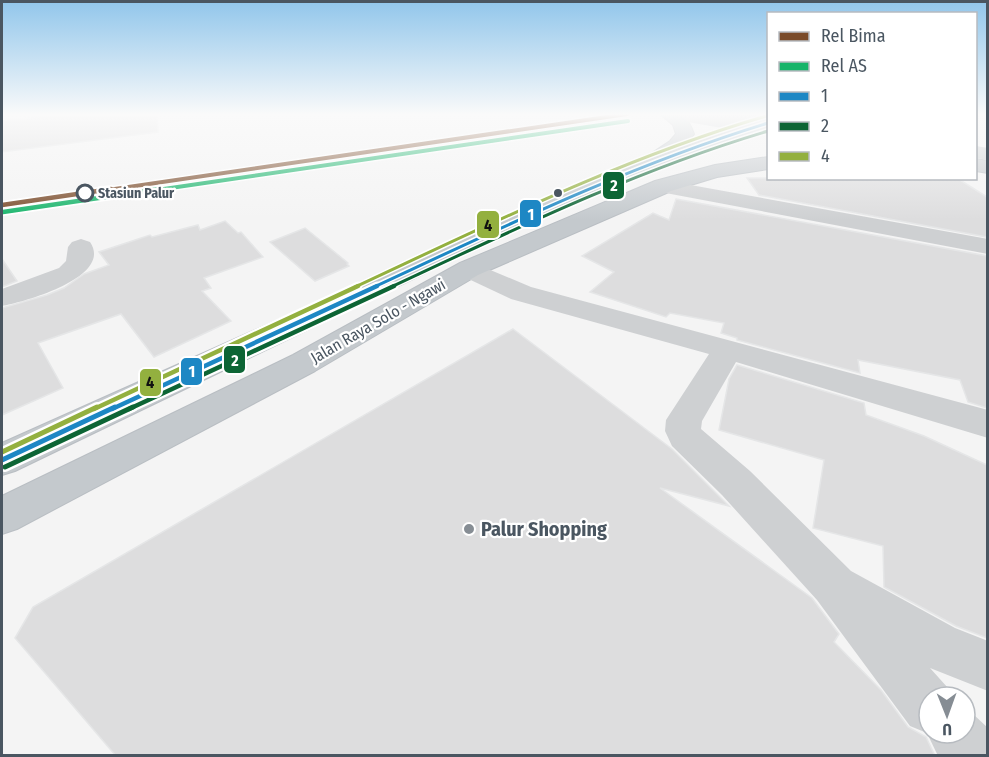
<svg xmlns="http://www.w3.org/2000/svg" width="989" height="757" font-family="'Fira Sans Condensed',sans-serif">
  <rect width="100%" height="100%" fill="#f4f4f4"/>
  <g fill="#ddddde" stroke="#e5e6e7" stroke-width="1.5">
    <path d="M63,114h94l1,18 -156,20v-31z"/>
    <path d="M747,178h210l30,19v40l-228,-42z"/>
    <path d="M676,199l311,57v152l-19,-6 -8,-22 -102,-20 2,13 -123,-33v-2l-16,-5 3,-10 -54,-10 -4,4 -76,-25 24,-20 -32,-16 71,-43 16,7z"/>
    <path d="M225,221l13,12 3,-1 22,25 -59,21 7,10 -9,3 29,30 -77,36 -33,-43 -83,29 25,45 -61,27v-107l45,-13 17,-7 20,-14 25,-9 -10,-13 51,-17 2,2 46,-12 2,5z"/>
    <path d="M305,228l43,35 -1,1 2,2 -34,15 -45,-39z"/>
    <path d="M2,259l15,22 -15,6z"/>
    <path d="M513,329l159,120 57,57 -69,-18 152,110 27,36 -5,8 47,48 27,37 18,10 9,19h-819l-101,-118 18,-31z"/>
    <path d="M737,365l127,38 2,12 58,21 63,29v173l-31,-12 -72,-39 -1,-41 -70,-18 11,-68 -105,-30 10,-51z"/>
  </g>
  <g fill="none" stroke-linecap="round" stroke-linejoin="round">
    <g stroke="#b9bec3" stroke-width="2">
      <g id="trunk">
        <path d="M660,114c21,0 26,-2 34,20l-4,6 78,-22v10c-120,34 -233,92 -345,146 -136,66 -272,131 -408,197l-13,4v-32l650,-290 18,-12 6,-7 -3,-9z"/>
        <path d="M768,157v12l-51,8 -46,14 -193,84 -163,96 -298,158 -15,5v-38l291,-141 167,-92 195,-82 60,-16z"/>
        <path d="M976,159l12,2v12l-12,-2z"/>
      </g>
    </g>
    <g fill="#ced0d2" fill-rule="evenodd">
      <path d="M663,180l325,59v15l-333,-63 -3,-5 3,-5z"/>
      <path d="M81,239l9,3c24,35 -66,60 -88,64v-17l57,-21 7,-7 2,-14 4,-5z"/>
      <path d="M469,261l62,26 457,123v28l-252,-76 -34,59 -1,8 49,42 101,100 104,57 33,13v50l-58,-23 18,20 3,9h-22v36h36v-22l8,3 15,14v28h-50l-11,-23 -17,-7 -93,-126 -95,-105 -50,-49 -7,-15 1,-11 43,-66 -198,-55 -51,-24 -4,-6 4,-6z"/>
    </g>
    <g fill="#caced1" fill-rule="evenodd">
      <path d="M662,114h36l47,8 3,4 -3,4 -6,1 -68,-12 -6,-1z"/>
      <path d="M976,146l12,2v12l-12,-2z"/>
    </g>
    <use href="#trunk" fill="#c4c9cd" fill-rule="evenodd"/>
    <path stroke="#caced1" stroke-width="20" d="M704,114l64,10"/>
    <g stroke="#fff" stroke-width="6">
      <path id="bus-1-far2" d="M374,287c129,-60 257,-122 394,-164"/>
    </g>
    <g stroke="#fff" stroke-width="9">
      <path id="bus-1-far1" d="M112,409l265,-123"/>
    </g>
    <g stroke="#fff" stroke-width="10">
      <path id="bus-1" d="M2,460l113,-53"/>
    </g>
    <g stroke="#fff" stroke-width="6">
      <path id="bus-2-far2" d="M391,287c124,-58 246,-117 377,-156"/>
    </g>
    <g stroke="#fff" stroke-width="9">
      <path id="bus-2-far1" d="M129,409l265,-123"/>
    </g>
    <g stroke="#fff" stroke-width="10">
      <path id="bus-2" d="M5,467l128,-60"/>
    </g>
    <g stroke="#fff" stroke-width="6">
      <path id="bus-3-far2" d="M355,287c135,-63 268,-129 411,-171"/>
    </g>
    <g stroke="#fff" stroke-width="9">
      <path id="bus-3-far1" d="M94,409l264,-123"/>
    </g>
    <g stroke="#fff" stroke-width="10">
      <path id="bus-3" d="M2,452l95,-45"/>
    </g>
    <use href="#bus-1-far2" stroke="#1d87c4" stroke-width="3"/>
    <use href="#bus-1-far1" stroke="#1d87c4" stroke-width="4.5"/>
    <use href="#bus-1" stroke="#1d87c4" stroke-width="5"/>
    <use href="#bus-2-far2" stroke="#0d6535" stroke-width="3"/>
    <use href="#bus-2-far1" stroke="#0d6535" stroke-width="4.5"/>
    <use href="#bus-2" stroke="#0d6535" stroke-width="5"/>
    <use href="#bus-3-far2" stroke="#93b03f" stroke-width="3"/>
    <use href="#bus-3-far1" stroke="#93b03f" stroke-width="4.5"/>
    <use href="#bus-3" stroke="#93b03f" stroke-width="5"/>
    <g stroke="#fff" stroke-width="7">
      <path id="rail-1-far1" d="M101,191l526,-77"/>
    </g>
    <g stroke="#fff" stroke-width="8">
      <path id="rail-1" d="M2,205l109,-16"/>
    </g>
    <g stroke="#fff" stroke-width="7">
      <path id="rail-2-far1" d="M150,191l478,-70"/>
    </g>
    <g stroke="#fff" stroke-width="8">
      <path id="rail-2" d="M3,212l157,-23"/>
    </g>
    <use href="#rail-1-far1" stroke="#7a4b2a" stroke-width="4"/>
    <use href="#rail-1" stroke="#7a4b2a" stroke-width="4.5"/>
    <use href="#rail-2-far1" stroke="#17b46a" stroke-width="4"/>
    <use href="#rail-2" stroke="#17b46a" stroke-width="4.5"/>
  </g>
  <linearGradient id="sky" x2="0" y2="1"><stop stop-color="#91c6eb"/><stop offset="0.52" stop-color="#fafafa"/><stop offset="1" stop-color="#fafafa" stop-opacity="0"/></linearGradient>
  <rect width="989" height="220" fill="url(#sky)"/>
  <circle fill="#fff" stroke="#4a5661" stroke-width="3" cx="85" cy="193" r="8"/>
  <circle fill="#4a5661" stroke="#fff" stroke-width="2" cx="558" cy="193" r="5"/>
  <circle fill="#868d94" stroke="#fff" stroke-width="2" cx="469" cy="529" r="6"/>
  <g text-anchor="middle" dominant-baseline="central" stroke-width="4.5" stroke-linejoin="round" paint-order="stroke">
    <g font-size="14" font-weight="bold" fill="#4a5661" stroke="#fff" text-anchor="start">
      <text x="98" y="193">Stasiun Palur</text>
    </g>
    <g font-size="16" fill="#4a5661" stroke="#fff">
      <text transform="translate(378 321) rotate(-30)">Jalan Raya Solo - Ngawi</text>
    </g>
    <g font-size="20" font-weight="bold" fill="#4a5661" stroke="#fff" text-anchor="start">
      <text x="481" y="529">Palur Shopping</text>
    </g>
  </g>
  <g stroke="#fff" stroke-width="2">
    <rect x="602" y="171" width="23" height="29" rx="6" fill="#0d6535"/>
    <rect x="519" y="199" width="23" height="29" rx="6" fill="#1d87c4"/>
    <rect x="476" y="210" width="24" height="29" rx="6" fill="#93b03f"/>
    <rect x="223" y="345" width="23" height="29" rx="6" fill="#0d6535"/>
    <rect x="180" y="357" width="23" height="29" rx="6" fill="#1d87c4"/>
    <rect x="139" y="368" width="23" height="29" rx="6" fill="#93b03f"/>
  </g>
  <g font-size="16" text-anchor="middle" font-weight="bold" fill="#fff">
    <text x="614" y="191">2</text>
    <text x="531" y="220">1</text>
    <text x="235" y="366">2</text>
    <text x="192" y="377">1</text>
  </g>
  <g font-size="16" text-anchor="middle" font-weight="bold" fill="#111">
    <text x="488" y="231">4</text>
    <text x="150" y="388">4</text>
  </g>
  <rect width="989" height="757" fill="none" stroke="#4a5661" stroke-width="6"/>
  <rect x="767" y="12" width="210" height="168" fill="#ffffff" stroke="#b7bbc0" stroke-width="1.5"/>
  <rect x="779" y="32" width="30" height="9" fill="#7a4b2a" stroke="#b7bbc0" stroke-width="1.5"/>
  <text x="821" y="42" font-size="18" fill="#4a5661">Rel Bima</text>
  <rect x="779" y="62" width="30" height="9" fill="#17b46a" stroke="#b7bbc0" stroke-width="1.5"/>
  <text x="821" y="72" font-size="18" fill="#4a5661">Rel AS</text>
  <rect x="779" y="92" width="30" height="9" fill="#1d87c4" stroke="#b7bbc0" stroke-width="1.5"/>
  <text x="821" y="102" font-size="18" fill="#4a5661">1</text>
  <rect x="779" y="122" width="30" height="9" fill="#0d6535" stroke="#b7bbc0" stroke-width="1.5"/>
  <text x="821" y="132" font-size="18" fill="#4a5661">2</text>
  <rect x="779" y="152" width="30" height="9" fill="#93b03f" stroke="#b7bbc0" stroke-width="1.5"/>
  <text x="821" y="162" font-size="18" fill="#4a5661">4</text>
  <g transform="translate(947 715) rotate(179)"><circle r="28" fill="#ffffff" stroke="#b7bbc0" stroke-width="1.5"/>
  <path d="M0-4.5L10 22L0 15L-10 22Z" fill="#868d94"/>
  <text y="-9" font-size="16" font-weight="bold" text-anchor="middle" fill="#4a5661">U</text>
  </g>
</svg>
